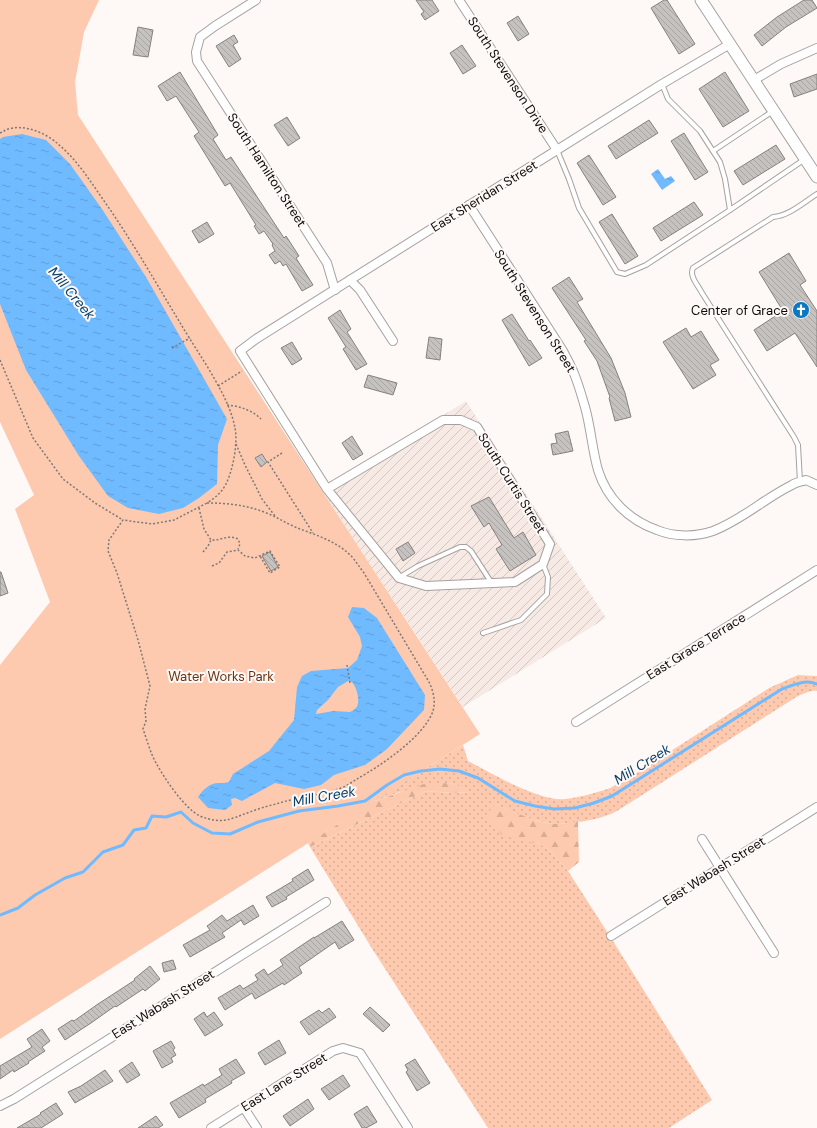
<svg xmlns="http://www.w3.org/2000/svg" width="817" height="1128" font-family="'DM Sans',sans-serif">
  <defs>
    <pattern id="industrial-furrows" width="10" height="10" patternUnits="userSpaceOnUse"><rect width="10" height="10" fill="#f7eae5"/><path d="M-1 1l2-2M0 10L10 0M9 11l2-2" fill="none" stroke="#d3c7c3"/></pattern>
    <pattern id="grass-dots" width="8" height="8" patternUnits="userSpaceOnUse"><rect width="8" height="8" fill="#fecaaf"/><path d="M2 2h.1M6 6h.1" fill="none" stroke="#d8ac95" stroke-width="1.8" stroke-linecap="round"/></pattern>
    <pattern id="forest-firs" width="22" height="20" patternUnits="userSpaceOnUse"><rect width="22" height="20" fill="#fecaaf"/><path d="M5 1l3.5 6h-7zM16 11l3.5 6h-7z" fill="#d8ac95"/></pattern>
    <pattern id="water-ripples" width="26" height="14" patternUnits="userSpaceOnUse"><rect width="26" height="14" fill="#70baff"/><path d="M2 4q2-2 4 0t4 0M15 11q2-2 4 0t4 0" fill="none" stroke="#609fd9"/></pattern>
    <pattern id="building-back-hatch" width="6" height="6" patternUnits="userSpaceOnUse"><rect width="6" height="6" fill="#c6c2c0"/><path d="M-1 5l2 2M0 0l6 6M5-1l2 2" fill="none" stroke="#a9a5a4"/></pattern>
  </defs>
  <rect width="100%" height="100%" fill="#fef9f7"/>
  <path fill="url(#industrial-furrows)" d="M466,401l140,217 -143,89 -137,-210 13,-17z"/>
  <path fill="url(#grass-dots)" d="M798,675l19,1v15c-7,-1 -13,3 -19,5l-181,115c-4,2 -8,4 -12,5 -9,4 -38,8 -48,8 -20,-1 -45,-12 -62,-20l35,37 10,3 10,7 18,20 45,70 99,159 -43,28h-181l-117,-181 -61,-100 116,-56 26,2 19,-1 -20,-9 -51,9 -28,10 91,-57 5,16c23,12 72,41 97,38 11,-1 35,-7 45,-11 7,-4 15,-8 22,-12l137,-88z"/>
  <g fill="url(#forest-firs)">
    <path d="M451,783l21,9 -20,1 -26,-2 -116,56 -2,-4 64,-41 52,-18z"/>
    <path d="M495,804c17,7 43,20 62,20 7,0 14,-2 21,-3l1,41 -11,9 -18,-20 -10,-7 -24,-5 -14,-4 -16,-20z"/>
  </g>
  <path fill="#fecaaf" d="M0,0h99l-15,32 -9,50 3,33 402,619 -480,305v-374l50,-63 -35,-93 19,-14 -34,-73z"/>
  <g fill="url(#water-ripples)" fill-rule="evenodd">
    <path d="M22,134l24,6 24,24 32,45 44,68 81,142 -9,26 -1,39 -18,14 -16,10 -24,6 -31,-6 -20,-12 -29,-40 -53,-86 -26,-66v-165l3,-2z"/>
    <path d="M658,169l7,10 6,-3 4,5 -13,9 -11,-16z"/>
    <path d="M352,607l12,1 13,10 48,77 -1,15 -37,39 -22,16 -31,10 -13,10 -17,4 -29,-6 -33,18 -7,-3 -4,1 1,6 -7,5 -17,-2 -10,-11c5,-7 11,-14 21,-14 4,0 6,0 10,-1l4,-8 36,-23 25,-31 3,-33 5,-11 9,-5 37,-3 9,-8 5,-14 -2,-9 -12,-20zM348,681l4,1c5,6 9,20 4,26 -2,2 -4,3 -6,4l-16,-1 -18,3 1,-4 11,-10 10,-13z"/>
  </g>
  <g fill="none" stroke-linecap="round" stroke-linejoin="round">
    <path stroke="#70baff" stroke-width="3" d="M0,915l18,-7 17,-13 30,-17 18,-6 20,-20 20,-7 11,-15 12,-2 6,-12 14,1 15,-5 12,11 19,10 18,1 28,-12 41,-11 39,-5 27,-5 22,-16 17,-10 17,-4 19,-2 19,2 19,7 37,23 20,5 19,3 21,-1 19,-5 18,-7 170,-107c11,-4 23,-10 35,-5"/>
  </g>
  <g fill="url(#building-back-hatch)" stroke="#85817f">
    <path d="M416,0h16l7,11 -14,9 -4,-6 3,-2z"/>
    <path d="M664,0h3l28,44 -16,10 -28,-46z"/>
    <path d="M804,0h8l5,8 -31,19 -24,19 -8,-11 23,-18z"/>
    <path d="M518,16l11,18 -11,7 -11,-18z"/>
    <path d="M138,27l15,3 -5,27 -15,-2z"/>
    <path d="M234,35l4,7 -5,3 8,14 -12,8 -13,-21z"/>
    <path d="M462,45l14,21 -13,8 -13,-21z"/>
    <path d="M180,72l38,63 -5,4 13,21 5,-3 53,81 2,-2 13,20 -3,2 17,27 -11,6 -16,-27 -3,2 -3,-5 -5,3 -6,-9 6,-4 -3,-6 1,-1 -9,-13 -5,3 -5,-8 2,-1 -26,-42 -5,3 -31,-50 5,-4 -23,-36 -9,5 -9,-15z"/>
    <path d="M725,72l24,39 -26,16 -24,-38z"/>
    <path d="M817,74v15l-23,8 -4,-13z"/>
    <path d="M287,117l13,21 -12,8 -14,-21z"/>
    <path d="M649,120l9,13 -42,26 -8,-13z"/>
    <path d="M684,133l24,39 -13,8 -24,-39z"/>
    <path d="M776,145l9,14 -42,26 -9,-14z"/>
    <path d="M589,155l27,42 -13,8 -26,-42z"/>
    <path d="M694,202l9,13 -42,26 -8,-13z"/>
    <path d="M612,214l26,42 -13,8 -26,-42z"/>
    <path d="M207,222l7,12 -15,9 -7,-12z"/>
    <path d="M789,253l17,28 -6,4 17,26v56l-22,-34 -28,18 -13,-21 29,-19 -24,-39z"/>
    <path d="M569,277l14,22 -6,3 34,56 14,35 6,24 -16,4 -6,-23 1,-1 -13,-36 -13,-20 2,-1 -34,-52z"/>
    <path d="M340,310l11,19 -4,3 20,32 -11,6 -13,-21 3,-2 -18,-29z"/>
    <path d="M512,314l17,27 1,-1 12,18 -13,8 -27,-46z"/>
    <path d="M686,328l5,9 10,-6 18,29 -9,5 6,10 -23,14 -30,-47z"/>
    <path d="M429,337l13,2 -2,21 -14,-2z"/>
    <path d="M292,342l10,17 -10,6 -11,-17z"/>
    <path d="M368,375l29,8 -4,12 -29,-8z"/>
    <path d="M568,431l5,20 -20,4 -2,-11 6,-1 -2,-9z"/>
    <path d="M352,436l11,18 -10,6 -11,-17z"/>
    <path d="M262,454l5,8 -6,5 -6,-9z"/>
    <path d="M489,497l25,41 9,-6 13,23 -26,16 -14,-22 6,-4 -13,-22 -5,4 -13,-21z"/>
    <path d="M408,542l7,11 -12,8 -7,-12z"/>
    <path d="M270,552l8,15 -7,4 -9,-15z"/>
    <path d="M0,572h1l7,21 -8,3z"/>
    <path d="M308,869l6,11 -28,17 1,2 -15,8 -6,-10 27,-16 -1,-2z"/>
    <path d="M253,905l6,11 -15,9 -3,-5 -19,13 3,4 -35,20 -7,-12 27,-15 -3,-4 15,-11 5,6z"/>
    <path d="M342,921l12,19 -15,9 -4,-7 -36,25 3,6 -18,12 -1,-2 -28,16 -3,-6 -27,17 -7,-12 22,-13 3,4 15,-9 -3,-5 9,-6 4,6 15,-10 -3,-5 34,-23v1z"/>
    <path d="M173,960l3,9 -12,3 -2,-9z"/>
    <path d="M150,966l10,13 -15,12 -2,-2 -27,18 -1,-1 -24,17 -26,17 -7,-11 14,-9 2,1 24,-17 37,-24 -1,-1z"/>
    <path d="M370,1007l20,18 -7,7 -20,-18z"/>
    <path d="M329,1008l7,9 -27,18 -9,-13 19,-12 3,3z"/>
    <path d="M204,1012l3,5 7,-5 9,13 -18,11 -11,-17z"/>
    <path d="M42,1029l8,12 -8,6 3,4 -17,11 1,1 -15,9 -1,-2 -13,9v-13l32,-19 -5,-8z"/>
    <path d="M279,1040l7,13 -21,12 -7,-12z"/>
    <path d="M171,1041l4,7 -2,2 3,5 -5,3 2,4 -11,6 -9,-17z"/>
    <path d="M236,1059l9,14 -14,8 1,2 -27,16 1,3 -27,16 -9,-15 33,-19 1,2 18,-11 -3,-6z"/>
    <path d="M415,1059l15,24 -13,8 -11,-19 2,-2 -3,-5z"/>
    <path d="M132,1062l8,13 -13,8 -8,-12z"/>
    <path d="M105,1070l8,11 -38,22 -7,-11 13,-6z"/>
    <path d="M343,1075l7,11 -21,14 -8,-11z"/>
    <path d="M308,1099l6,10 -24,17 -7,-10z"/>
    <path d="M56,1103l7,11 -22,14h-24l24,-14 -1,-1z"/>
    <path d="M367,1106l10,16 -11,6h-4l-8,-14z"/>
    <path d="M156,1116l7,9 -5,3h-20z"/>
  </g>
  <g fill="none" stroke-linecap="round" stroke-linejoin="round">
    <g stroke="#a6a19f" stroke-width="6">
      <g id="lane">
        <path d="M662,84l6,15 32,32 20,31 5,17 5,31"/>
        <path d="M557,150l12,29 10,29 38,64 8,2 21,-9 84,-55 75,-51"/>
        <path d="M713,151l60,-40"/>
        <path d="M800,482l-2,-37 -4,-8 -92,-144c-4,-8 -13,-17 -9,-25l80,-51c16,-1 31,-15 44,-23"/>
        <path d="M400,577l18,-11 42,-19h6l5,4 20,31"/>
        <path d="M483,633l38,-13 26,-26 1,-17 -5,-13"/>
      </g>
    </g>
    <g stroke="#a6a19f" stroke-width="10">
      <g id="street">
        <path d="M256,0l-41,26 -15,11 -4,15 1,9 130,202 8,27"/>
        <path d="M459,0l98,150"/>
        <path d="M754,80l27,-16 36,-16"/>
        <path d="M469,205l94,146c4,8 9,16 12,25 4,10 7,21 10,31 6,21 7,42 13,63 9,29 31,50 59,60 17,7 39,7 56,1 29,-11 52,-33 79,-46 4,-3 9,-3 14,-5l11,5"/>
        <path d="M350,280l10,10 33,51"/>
        <path d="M327,489l72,89 27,8 89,-4 28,-18 7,-20 -73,-117 -16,-7h-18l-116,69 -87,-138 16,-12 406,-255 68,-40"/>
        <path d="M576,722l241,-152"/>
        <path d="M702,839l72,114"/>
        <path d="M611,936l206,-129"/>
        <path d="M0,1106l14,-7 312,-197"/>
        <path d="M244,1108l13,20"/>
        <path d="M211,1128l122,-77 10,-3 17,5 48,75"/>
      </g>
    </g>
    <g stroke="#a6a19f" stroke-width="13">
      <path id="secondary" d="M701,0l116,177"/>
    </g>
    <g stroke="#7b7876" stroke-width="1.5" stroke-dasharray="2 2" stroke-linecap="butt">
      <path d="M0,133c3,-1 5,-3 8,-4 17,-5 38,4 50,15 18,15 31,35 44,54 29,41 54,85 80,128 17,29 47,69 53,102 3,15 -2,42 -9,56 -4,8 -11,14 -19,19"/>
      <path d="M172,348l18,-10"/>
      <path d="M0,360l33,78 30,41 32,24 28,17"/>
      <path d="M218,386l24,-15"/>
      <path d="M227,405c12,1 25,5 34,14"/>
      <path d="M236,444l9,21 17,34 13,17"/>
      <path d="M282,453l-14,9 45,71"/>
      <path d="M207,503c20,0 39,2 57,9 11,4 20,10 31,15 20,8 43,14 58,31 4,5 7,10 11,15l65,109c4,8 7,19 4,29 -9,26 -53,55 -76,68 -5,3 -10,7 -16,9 -21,8 -44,9 -65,16 -9,2 -18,5 -26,8 -20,7 -28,13 -50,4 -16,-8 -35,-37 -44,-53 -6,-11 -9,-23 -13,-34l3,-8 -1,-12 5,-23 -12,-46 -21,-67 -9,-22 1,-11 14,-20 29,4 22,-4z"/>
      <path d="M199,508l5,21 7,11c11,1 16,-6 27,-1l2,5 -2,5"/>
      <path d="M203,552l5,-6 3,-6"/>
      <path d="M212,566l7,-3 8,-11 11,-2 7,6 10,2 15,-7 10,16 -10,6 -10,-17"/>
      <path d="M347,665l3,18"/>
    </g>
    <use href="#lane" stroke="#fff" stroke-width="4"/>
    <use href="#street" stroke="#fff" stroke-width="8"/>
    <use href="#secondary" stroke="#fff" stroke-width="11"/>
  </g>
  <defs>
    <g id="church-disc" transform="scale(0.9)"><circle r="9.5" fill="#0b76c1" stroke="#fef9f7"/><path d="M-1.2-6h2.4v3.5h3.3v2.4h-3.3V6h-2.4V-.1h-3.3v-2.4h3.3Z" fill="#fff"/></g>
  </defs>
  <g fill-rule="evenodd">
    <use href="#church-disc" x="801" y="310"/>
  </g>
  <g text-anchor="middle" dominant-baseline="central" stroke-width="4" stroke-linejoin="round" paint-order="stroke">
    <g font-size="13" fill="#0d0b0a" stroke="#fef9f7">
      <text transform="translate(508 75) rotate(57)">South Stevenson Drive</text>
      <text transform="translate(267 170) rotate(57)">South Hamilton Street</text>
      <text transform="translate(484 196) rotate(-32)">East Sheridan Street</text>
      <text transform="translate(535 311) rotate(58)">South Stevenson Street</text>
      <text transform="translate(512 483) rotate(58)">South Curtis Street</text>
      <text transform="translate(696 646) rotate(-32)">East Grace Terrace</text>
      <text transform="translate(714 871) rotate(-32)">East Wabash Street</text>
      <text transform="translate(163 1004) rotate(-32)">East Wabash Street</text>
      <text transform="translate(284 1082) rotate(-32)">East Lane Street</text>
    </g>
    <g font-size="13" fill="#0d0b0a" stroke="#fef9f7" text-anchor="end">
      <text x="788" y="310">Center of Grace</text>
    </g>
    <g font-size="13" fill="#6a320e" stroke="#fef9f7">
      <text x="221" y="676">Water Works Park</text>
    </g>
    <g font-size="14" font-style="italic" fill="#053f6a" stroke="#fef9f7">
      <text transform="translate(72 293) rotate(50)">Mill Creek</text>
      <text transform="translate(642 764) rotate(-32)">Mill Creek</text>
      <text transform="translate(324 796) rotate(-10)">Mill Creek</text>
    </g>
  </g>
</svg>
